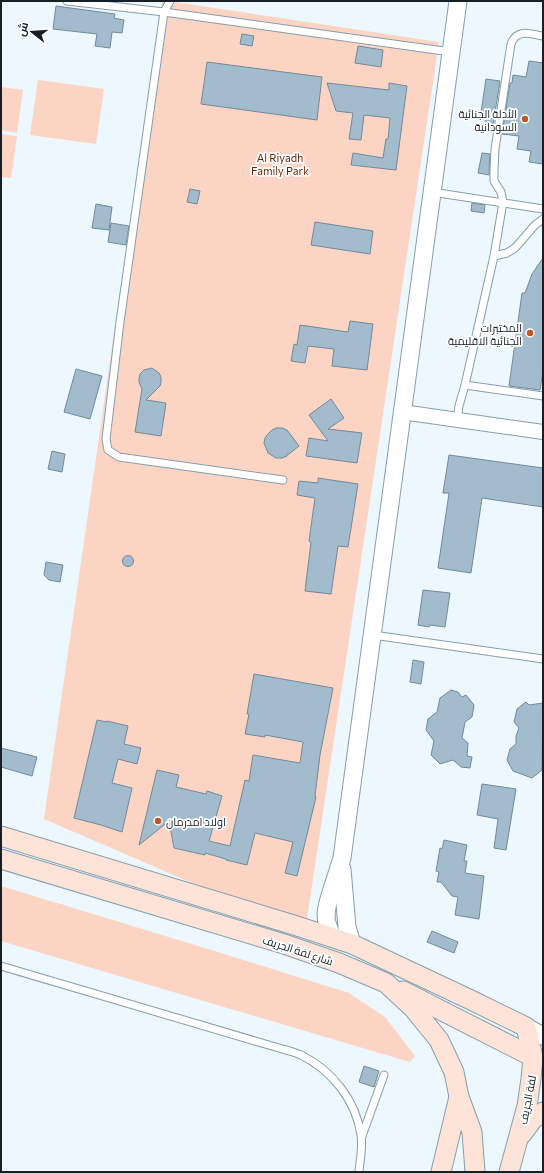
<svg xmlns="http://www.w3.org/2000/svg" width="544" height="1173" font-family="Commissioner,Cairo,sans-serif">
  <rect width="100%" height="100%" fill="#edf7fe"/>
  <g fill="#fbd4c4">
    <path d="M162,1h6l271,41 -134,890 -261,-113z"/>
    <path d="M38,80l66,9 -8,55 -66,-9z"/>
    <path d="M1,87l22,3 -6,43 -16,-3z"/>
    <path d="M1,134l16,2 -6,42 -10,-1z"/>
    <path d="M1,886l207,63 141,44 36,24 30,39 -5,6 -409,-121z"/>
  </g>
  <g fill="#a3bccd" stroke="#718a99">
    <path d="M56,6l59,8 -1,4 10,2 -2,13 -10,-1 -2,16 -15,-2 2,-12 -44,-5z"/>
    <path d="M242,34l12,2 -2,10 -12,-2z"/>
    <path d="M358,46l25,4 -2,17 -26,-4z"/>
    <path d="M529,61l14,2v101l-14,-2 2,-11 -14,-2 2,-13 -17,-2 8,-51h2l1,-8 13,2z"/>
    <path d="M207,62l115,15 -5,43 -116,-16z"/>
    <path d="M486,79l14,2 -8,51 -7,-1 1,-11 -6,-1z"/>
    <path d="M327,83l62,7v-7l18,3 -11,84 -45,-5 2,-12 30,5 3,-19h2l2,-21 -26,-3 -3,25 -12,-1 4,-26 -17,-2z"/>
    <path d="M482,153l8,1 -1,21 -11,-2z"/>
    <path d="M190,189l10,2 -3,13 -10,-2z"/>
    <path d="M472,203l13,2 -1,8 -13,-2z"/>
    <path d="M96,204l16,3 -3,23 -17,-2z"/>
    <path d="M315,222l58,9 -3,23 -59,-9z"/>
    <path d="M111,223l18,3 -3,19 -18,-3z"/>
    <path d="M543,258v113l-3,19 -31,-4 13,-93h3l7,-19z"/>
    <path d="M350,321l23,3 -6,46 -35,-4 2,-17 -26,-3 -3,17 -14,-2 3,-17 3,1 3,-20 48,7z"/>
    <path d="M152,368l7,5 2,4v5l-1,4 -14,14 20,3 -5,33 -26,-4 7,-43 -3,-7v-4l1,-4 4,-4z"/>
    <path d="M76,369l26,7 -12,43 -26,-7z"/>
    <path d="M331,399l13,19 -16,11 34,4 -5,30 -51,-7 3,-18 19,3 -19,-26z"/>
    <path d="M276,428h6l5,2 12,16 -10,8h-2v2l-5,2h-6l-8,-5 -4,-10 1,-5 3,-4 4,-4z"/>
    <path d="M52,451l13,3 -3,18 -14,-3z"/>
    <path d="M449,455l94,13v39l-61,-9 -11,75 -33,-5 11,-75h-6z"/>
    <path d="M318,478l40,6 -10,63 -10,-1 -7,48 -26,-3 6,-49 -2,-1 6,-43 -18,-3 2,-14 19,2z"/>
    <circle cx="128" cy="561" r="5.5"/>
    <path d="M46,562l17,3 -3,17 -11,-2 -5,-5z"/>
    <path d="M423,590l27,3 -5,34 -15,-2 -1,2 -11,-2z"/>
    <path d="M413,660l11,2 -3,22 -11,-2z"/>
    <path d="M254,674l79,14 -13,67 -5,41 1,1 -19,79 -12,-3 8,-31 -38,-9 -8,32 -21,-5v-1l-21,-6v2l-31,-7 -5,-27 -30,24 18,-75 22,5 -3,12 30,7 1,-3 15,5 -13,45 21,5 15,-66 4,1 4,-26 47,8 3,-21 -38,-7v2l-20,-3 4,-20h-2z"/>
    <path d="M451,690l7,2 4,5 4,-2 8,10 -2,12 -7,5 -3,16 6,5 -1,13 5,1 -2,11 -9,-1 -8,-7 -13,4 -9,-9 3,-14 -8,-11 2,-11 9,-7 3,-14z"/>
    <path d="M526,702l3,3 14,-2 -1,67 -10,8 -19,-7 -6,-11 3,-11 6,-5v-8l3,-8 -5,-6 3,-13z"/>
    <path d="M97,720l10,2v-1l21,5 -4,18 17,4 -4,16 -19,-5 -6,24 20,5 -10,44 -21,-7 -27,-7z"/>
    <path d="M1,748l36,9 -5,19 -31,-9z"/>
    <path d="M482,784l34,5 -10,61 -12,-2 4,-29 -21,-4z"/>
    <path d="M444,840l23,5 -3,16h3l-2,12 19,3 -5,43 -24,-4 3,-18 -6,-1 -11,-14h-4l2,-10 -3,-1 4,-23 2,1z"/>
    <path d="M432,931l26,11 -4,11 -27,-11z"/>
    <path d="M364,1066l15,5 -5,16 -15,-5z"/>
  </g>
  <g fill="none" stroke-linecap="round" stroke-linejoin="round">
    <g stroke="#859eae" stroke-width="9">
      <g id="service">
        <path d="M67,1l97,11 287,40"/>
        <path d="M170,1l-6,11 -44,310 -14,117 2,11 11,7 164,23"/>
        <path d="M432,192l111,17"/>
        <path d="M494,256l13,-3 8,-5 20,-23 8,-6"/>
        <path d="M465,385l78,11"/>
        <path d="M457,420l2,-14 6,-21 29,-129 9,-54 -2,-10 -7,-11v-11l1,-21 16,-105c6,-16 19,-10 32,-8"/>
        <path d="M373,635l170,24"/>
        <path d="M1,966l271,80c10,3 20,5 29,9 32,16 55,46 60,80 2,12 -1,25 -2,37"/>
        <path d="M362,1136l22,-61"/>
      </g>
    </g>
    <g stroke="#859eae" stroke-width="16">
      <path id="minor" d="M402,412l141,20"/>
    </g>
    <g stroke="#859eae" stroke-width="19">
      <g id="tertiary">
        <path d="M342,869l5,58 5,17"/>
        <path d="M333,937c-12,-20 -6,-31 0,-51 3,-9 6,-19 9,-28l116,-857"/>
        <path d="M526,1027l17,9"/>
      </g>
    </g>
    <g stroke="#859eae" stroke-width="21">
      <g id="secondary">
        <path d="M1,836l296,90 55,18 119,56 55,27 7,30 -2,22 -4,27 -18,66"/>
        <path d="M1,859l283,85 55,19 47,20 27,25 26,32 15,32 5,25 13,35 3,40"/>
        <path d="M403,991l130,66"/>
        <path d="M522,1134l11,-15 10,-7"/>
        <path d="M441,1172l18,-75"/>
      </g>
    </g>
    <use href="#service" stroke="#fff" stroke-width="7"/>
    <use href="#minor" stroke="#fff" stroke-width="14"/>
    <use href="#tertiary" stroke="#fff" stroke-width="17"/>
    <use href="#secondary" stroke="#fde3d8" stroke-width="19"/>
  </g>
  <g fill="#be5829" stroke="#fff" stroke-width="1.5">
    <circle cx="525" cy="119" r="4"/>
    <circle cx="530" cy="333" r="4"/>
    <circle cx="158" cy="821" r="4"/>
  </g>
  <g text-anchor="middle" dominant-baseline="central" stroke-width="3.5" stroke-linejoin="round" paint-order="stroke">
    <g font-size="11" fill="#151f25" stroke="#fff" text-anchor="end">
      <text x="517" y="113">الأدلة الجنائية<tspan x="517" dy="13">السودانية</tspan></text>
      <text x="522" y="327">المختبرات<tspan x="522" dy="13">الجنائية الاقليمية</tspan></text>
      <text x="166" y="821" text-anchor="start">اولاد امدرمان</text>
    </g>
    <g font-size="11" fill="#682808" stroke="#fff">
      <text x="280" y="157">Al Riyadh<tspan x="280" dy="13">Family Park</tspan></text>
    </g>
    <g font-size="11" fill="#151f25" stroke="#fff">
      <text transform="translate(298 950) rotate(18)">شارع لفة الجريف</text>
      <text transform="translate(527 1100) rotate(-79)">لفة الجريف</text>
    </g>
  </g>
  <rect width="544" height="1173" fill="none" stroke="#151f25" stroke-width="4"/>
  <g transform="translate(32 32) rotate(287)" stroke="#ffffff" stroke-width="3" paint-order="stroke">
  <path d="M0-3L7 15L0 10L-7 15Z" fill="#151f25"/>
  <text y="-6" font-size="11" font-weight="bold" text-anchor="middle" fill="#151f25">ش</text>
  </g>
</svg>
